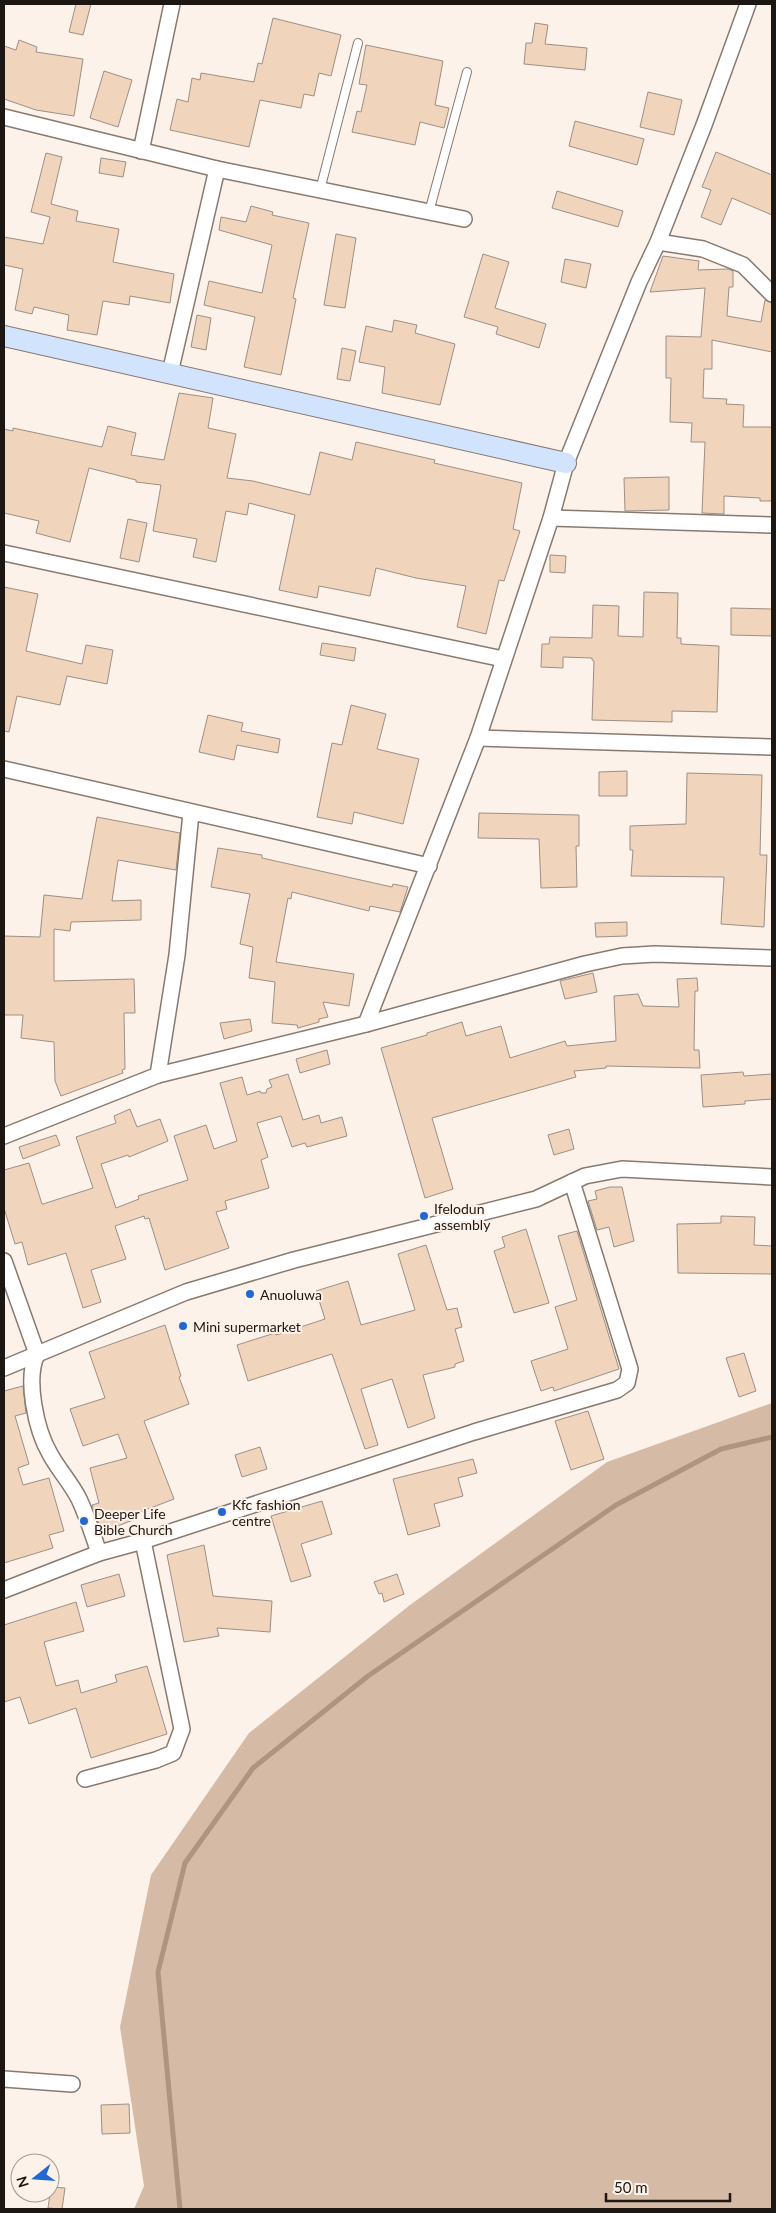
<svg xmlns="http://www.w3.org/2000/svg" width="776" height="2213" font-family="Lato,sans-serif">
  <rect width="100%" height="100%" fill="#fdf2e9"/>
  <path fill="#d5bba5" d="M772,1403v806h-638l10,-23 -24,-159 31,-152 98,-142 161,-128 197,-143z"/>
  <g fill="none" stroke-linecap="round" stroke-linejoin="round">
    <path stroke="#af947e" stroke-width="5" d="M180,2209l-22,-237 27,-109 68,-95 115,-92 248,-171 105,-56 51,-12"/>
  </g>
  <g fill="#f1d4bc" stroke="#9c8f85">
    <path d="M76,4h15l-8,31 -14,-3z"/>
    <path d="M273,18l68,17 -10,41 -12,-3 -5,23 -10,-2 -3,14 -41,-8 -11,47 -79,-17 7,-31 11,3 4,-24 8,2 1,-7 53,9 4,-19 4,1z"/>
    <path d="M535,23l13,2 -3,19 42,4 -2,22 -61,-6 2,-21h6z"/>
    <path d="M19,40l18,7 -1,5 47,7 -9,57 -38,-6 -32,-11v-53l12,4z"/>
    <path d="M366,45l77,16 -8,44 14,3 -5,20 -24,-6 -5,23 -63,-13 5,-21 4,1 6,-27 -8,-1z"/>
    <path d="M104,71l28,9 -14,47 -28,-9z"/>
    <path d="M648,92l34,8 -8,35 -34,-8z"/>
    <path d="M575,121l69,18 -7,26 -68,-19z"/>
    <path d="M716,152l56,23v40l-40,-17 -11,27 -20,-8 10,-27 -9,-3z"/>
    <path d="M46,153l16,4 -11,47 27,7 -2,10 43,8 -6,33 61,12 -4,29 -40,-7 -1,9 -26,-4 -6,34 -30,-5 2,-15 -35,-8 -2,7 -17,-4 8,-41 -19,-4v-28l39,7 7,-27 -19,-5z"/>
    <path d="M101,158l25,4 -3,15 -24,-4z"/>
    <path d="M557,191l66,20 -5,16 -66,-19z"/>
    <path d="M251,206l22,6 -1,3 37,8 -16,75 3,1 -15,76 -37,-8 11,-50 -51,-12 5,-24 53,12 10,-48 -53,-15 2,-13 25,5z"/>
    <path d="M336,234l20,4 -11,70 -21,-3z"/>
    <path d="M483,254l26,8 -14,46 51,16 -7,24 -43,-14 2,-7 -34,-10z"/>
    <path d="M663,256l36,5 -1,9 30,-1 5,2v16h-4l-2,29 34,6 4,-22 7,3v49l-60,-12v29h-8l-1,29 24,1 -1,5 18,1 -1,22h29v74h-12v-3l-36,-2v18l-22,-1 3,-71h-14l1,-19 -22,-1 1,-44h-5v-42l35,1 4,-49 -55,4z"/>
    <path d="M565,259l26,5 -5,24 -25,-6z"/>
    <path d="M197,315l14,3 -5,32 -15,-3z"/>
    <path d="M394,320l23,5 -2,8 40,11 -15,61 -58,-12 3,-26 -26,-5 7,-36 26,6z"/>
    <path d="M342,348l14,3 -6,30 -13,-2z"/>
    <path d="M179,393l34,5 -5,30 28,6 -9,44 26,3 57,14 10,-43 32,8 4,-18 79,18 -1,3 88,20 -9,46 7,2 -16,50 -5,-1 -13,54 -29,-7 9,-41 -50,-8 -40,-10 -6,28 -51,-10 -2,12 -38,-8 16,-75 -46,-12 -2,12 -21,-4 -10,51 -23,-5 4,-18 -44,-8 8,-46 -25,-3v-2l-47,-12 -19,74 -34,-9 3,-12 -35,-8v-84l9,2v-3l89,19 6,-21 28,7 -5,22 33,5z"/>
    <path d="M669,477v33l-44,1 -1,-33z"/>
    <path d="M128,519l19,4 -8,39 -19,-4z"/>
    <path d="M550,555l16,1 -1,17 -15,-1z"/>
    <path d="M4,587l34,7 -12,57 56,13 4,-19 27,5 -6,34 -40,-8 -7,29 -43,-9 -8,36 -5,-1z"/>
    <path d="M644,592l34,1 -1,45h4v6l38,2 -2,66 -45,-1v11l-80,-2 2,-59 -2,-1v-2l-29,-1v11l-22,-1 1,-23h7l1,-7 42,1 1,-33 26,1 -1,30 25,1z"/>
    <path d="M731,608l41,1v27l-41,-1z"/>
    <path d="M322,643l34,5 -2,13 -34,-6z"/>
    <path d="M351,705l35,9 -9,35 42,10 -16,65 -49,-12 -2,12 -35,-7 15,-74 10,2z"/>
    <path d="M208,715l35,8 -2,8 39,8 -2,14 -41,-8 -3,15 -35,-8z"/>
    <path d="M627,771v25h-28v-24z"/>
    <path d="M687,773l75,2 -2,80h7l-3,72 -43,-3 3,-47 -93,-1 2,-26h-3v-24l56,-2z"/>
    <path d="M479,813l100,2v31h-3l1,41 -36,1 -2,-49 -61,-1z"/>
    <path d="M97,817l83,16 -4,37 -58,-10 -6,41 29,-1v20l-70,2 -1,9 -16,-2v52l80,-2 1,34h-11l1,56 -3,1 1,3 -62,23 -6,-15 -1,-39 -33,-4 2,-23h-19v-79l36,1 4,-42 38,4z"/>
    <path d="M218,848l44,7v3l130,29 1,-3 15,3 -8,25 -30,-6 -1,5 -77,-19 -1,7 -3,-1 -12,64 78,12 -5,32 -26,-4 5,15 -9,2v3l-21,6 -1,-3 -25,-2 3,-41 -26,-4 4,-31 -13,-3 10,-50 -39,-7z"/>
    <path d="M627,922v14l-31,1 -1,-14z"/>
    <path d="M593,973l4,19 -32,7 -5,-18z"/>
    <path d="M697,978l1,13h-3l-1,59h5l1,18 -94,-2v2l-32,3 2,6 -144,41 21,71 -28,9 -44,-150 46,-13v-2l35,-11 4,14 35,-10 9,32 55,-17 2,5 49,-5 -2,-45 24,-2 5,12 36,1 -2,-28z"/>
    <path d="M250,1019l2,12 -28,8 -4,-16z"/>
    <path d="M327,1050l3,14 -30,9 -4,-14z"/>
    <path d="M743,1072l1,4 28,-2v25l-27,2v3l-42,3 -2,-32z"/>
    <path d="M288,1074l15,46 16,-5 2,8 21,-6 5,19 -40,11 -2,-4 -13,4 -11,-31 -24,7 11,34 -7,3 8,28 -44,13 2,8 -11,3 13,36 -64,22 -16,-52 -4,1 -1,-3 -29,10 11,33 -35,11 10,32 -18,6 -17,-55 -38,12 -6,-23 -7,2 -11,-36v-38l25,-7 13,41h1l50,-16 -17,-51 40,-14 -2,-7 16,-7 7,18 23,-8 8,22 -39,16 -1,-2 -27,9 15,44 23,-9 -1,-3 50,-16 -14,-44 32,-11 8,24 23,-8 -17,-58 22,-6 5,18 13,-4 1,2h5l1,-4 5,-2 -3,-7z"/>
    <path d="M569,1129l5,20 -20,6 -6,-20z"/>
    <path d="M56,1135l4,10 -37,14 -4,-12z"/>
    <path d="M610,1187h12l12,54 -20,6 -5,-20 -12,3 -9,-29 9,-2 -2,-8z"/>
    <path d="M721,1216l34,1 -1,28 18,1v28l-94,-1 -1,-49 44,-1z"/>
    <path d="M526,1229l23,74 -35,10 -20,-62 11,-4 -3,-10z"/>
    <path d="M577,1231l42,138 -65,22 -1,-4 -12,4 -10,-30 37,-12 -13,-42 22,-7 -19,-64z"/>
    <path d="M426,1245l21,65 10,-2 5,19 -7,2 9,32 -9,3v3l-32,8 12,43 -27,10 -16,-49 -31,10 17,56 -13,4 -33,-95 -84,27 -11,-36 38,-12 1,2 49,-16 -9,-28 32,-10 13,44 54,-15 -17,-56z"/>
    <path d="M165,1325l16,51 -2,1 10,27 -45,17 30,78 -39,15 1,5 -34,13 -10,-27 7,-2 -9,-35 37,-10 -9,-24 -35,12 -13,-37 35,-11 -16,-46z"/>
    <path d="M744,1353l12,38 -17,6 -13,-39z"/>
    <path d="M23,1386l3,27 -11,3 14,48 -11,4 5,17 26,-7 15,53 -15,4 4,13 -49,15v-172z"/>
    <path d="M588,1411l16,48 -33,11 -16,-49z"/>
    <path d="M260,1447l7,22 -25,8 -7,-22z"/>
    <path d="M473,1459l4,14 -19,5 5,18 -29,8 6,22 -32,9 -15,-56z"/>
    <path d="M322,1501l10,33 -31,10 10,32 -20,6 -20,-66z"/>
    <path d="M204,1545l9,51 59,5 -2,31 -53,-4 2,8 -35,6 -17,-87z"/>
    <path d="M119,1574l6,22 -38,11 -6,-22z"/>
    <path d="M397,1574l7,20 -20,8 -2,-9 -3,1 -5,-12z"/>
    <path d="M76,1602l8,29 -40,11 12,44 22,-6 3,13 36,-11 -2,-7 32,-9 20,68 -76,24 -15,-50 -47,16 -9,-27 -16,5v-77z"/>
    <path d="M129,2104l1,29 -28,1 -1,-29z"/>
    <path d="M51,2187l14,1 -3,21 -14,-1z"/>
  </g>
  <g fill="none" stroke-linecap="round" stroke-linejoin="round">
    <g stroke="#877a70" stroke-width="10">
      <g id="lane">
        <path d="M320,190l38,-147"/>
        <path d="M429,212l38,-140"/>
      </g>
    </g>
    <g stroke="#877a70" stroke-width="18">
      <g id="street">
        <path d="M4,117l213,52 247,50"/>
        <path d="M141,151l31,-147"/>
        <path d="M658,242l45,7 40,16 29,29"/>
        <path d="M170,373l47,-204"/>
        <path d="M551,518l221,7"/>
        <path d="M4,553l499,106"/>
        <path d="M478,738l294,9"/>
        <path d="M4,769l425,97"/>
        <path d="M366,1024l112,-286 73,-220 15,-55 73,-181 19,-40 46,-117 44,-121"/>
        <path d="M158,1075l19,-120 14,-142"/>
        <path d="M4,1136l154,-61 208,-51 219,-60 37,-8 33,-2 117,4"/>
        <path d="M4,1261l33,93c-12,25 -1,76 13,100 8,15 21,29 29,45 8,17 14,36 20,54"/>
        <path d="M4,1368l182,-76 108,-32 242,-61 49,-23 37,-7 150,8"/>
        <path d="M4,1590l95,-37 44,-12 331,-109 143,-42 10,-7 3,-14 -58,-187"/>
        <path d="M85,1779l71,-19 17,-7 9,-24 -39,-188"/>
        <path d="M4,2079l68,5"/>
      </g>
    </g>
    <g stroke="#877a70" stroke-width="22">
      <path id="secondary" d="M4,336l562,127"/>
    </g>
    <use href="#lane" stroke="#fff" stroke-width="8"/>
    <use href="#street" stroke="#fff" stroke-width="15"/>
    <use href="#secondary" stroke="#d2e3fd" stroke-width="20"/>
  </g>
  <g fill="#2168d3" stroke="#fdf2e9" stroke-width="2">
    <circle cx="424" cy="1216" r="5"/>
    <circle cx="250" cy="1294" r="5"/>
    <circle cx="183" cy="1326" r="5"/>
    <circle cx="222" cy="1512" r="5"/>
    <circle cx="84" cy="1521" r="5"/>
  </g>
  <g text-anchor="middle" dominant-baseline="central" stroke-width="4" stroke-linejoin="round" paint-order="stroke">
    <g font-size="14" fill="#1c1713" stroke="#fdf2e9" text-anchor="start">
      <text x="434" y="1208">Ifelodun<tspan x="434" dy="16">assembly</tspan></text>
      <text x="260" y="1294">Anuoluwa</text>
      <text x="193" y="1326">Mini supermarket</text>
      <text x="232" y="1504">Kfc fashion<tspan x="232" dy="16">centre</tspan></text>
      <text x="94" y="1513">Deeper Life<tspan x="94" dy="16">Bible Church</tspan></text>
    </g>
  </g>
  <rect width="776" height="2213" fill="none" stroke="#1c1713" stroke-width="10"/>
  <g transform="translate(35 2178) rotate(253)"><circle r="24" fill="#fdf2e9" stroke="#a39a93"/>
  <path d="M0-4L9 19L0 12L-9 19Z" fill="#2168d3"/>
  <text y="-8" font-size="14" font-weight="bold" text-anchor="middle" fill="#1c1713">N</text>
  </g>
  <path d="M606 2193v8h124v-8" fill="none" stroke="#1c1713" stroke-width="2.5"/>
  <text x="614" y="2193" font-size="15" fill="#1c1713" stroke="#fdf2e9" stroke-width="4" paint-order="stroke">50 m</text>
</svg>
